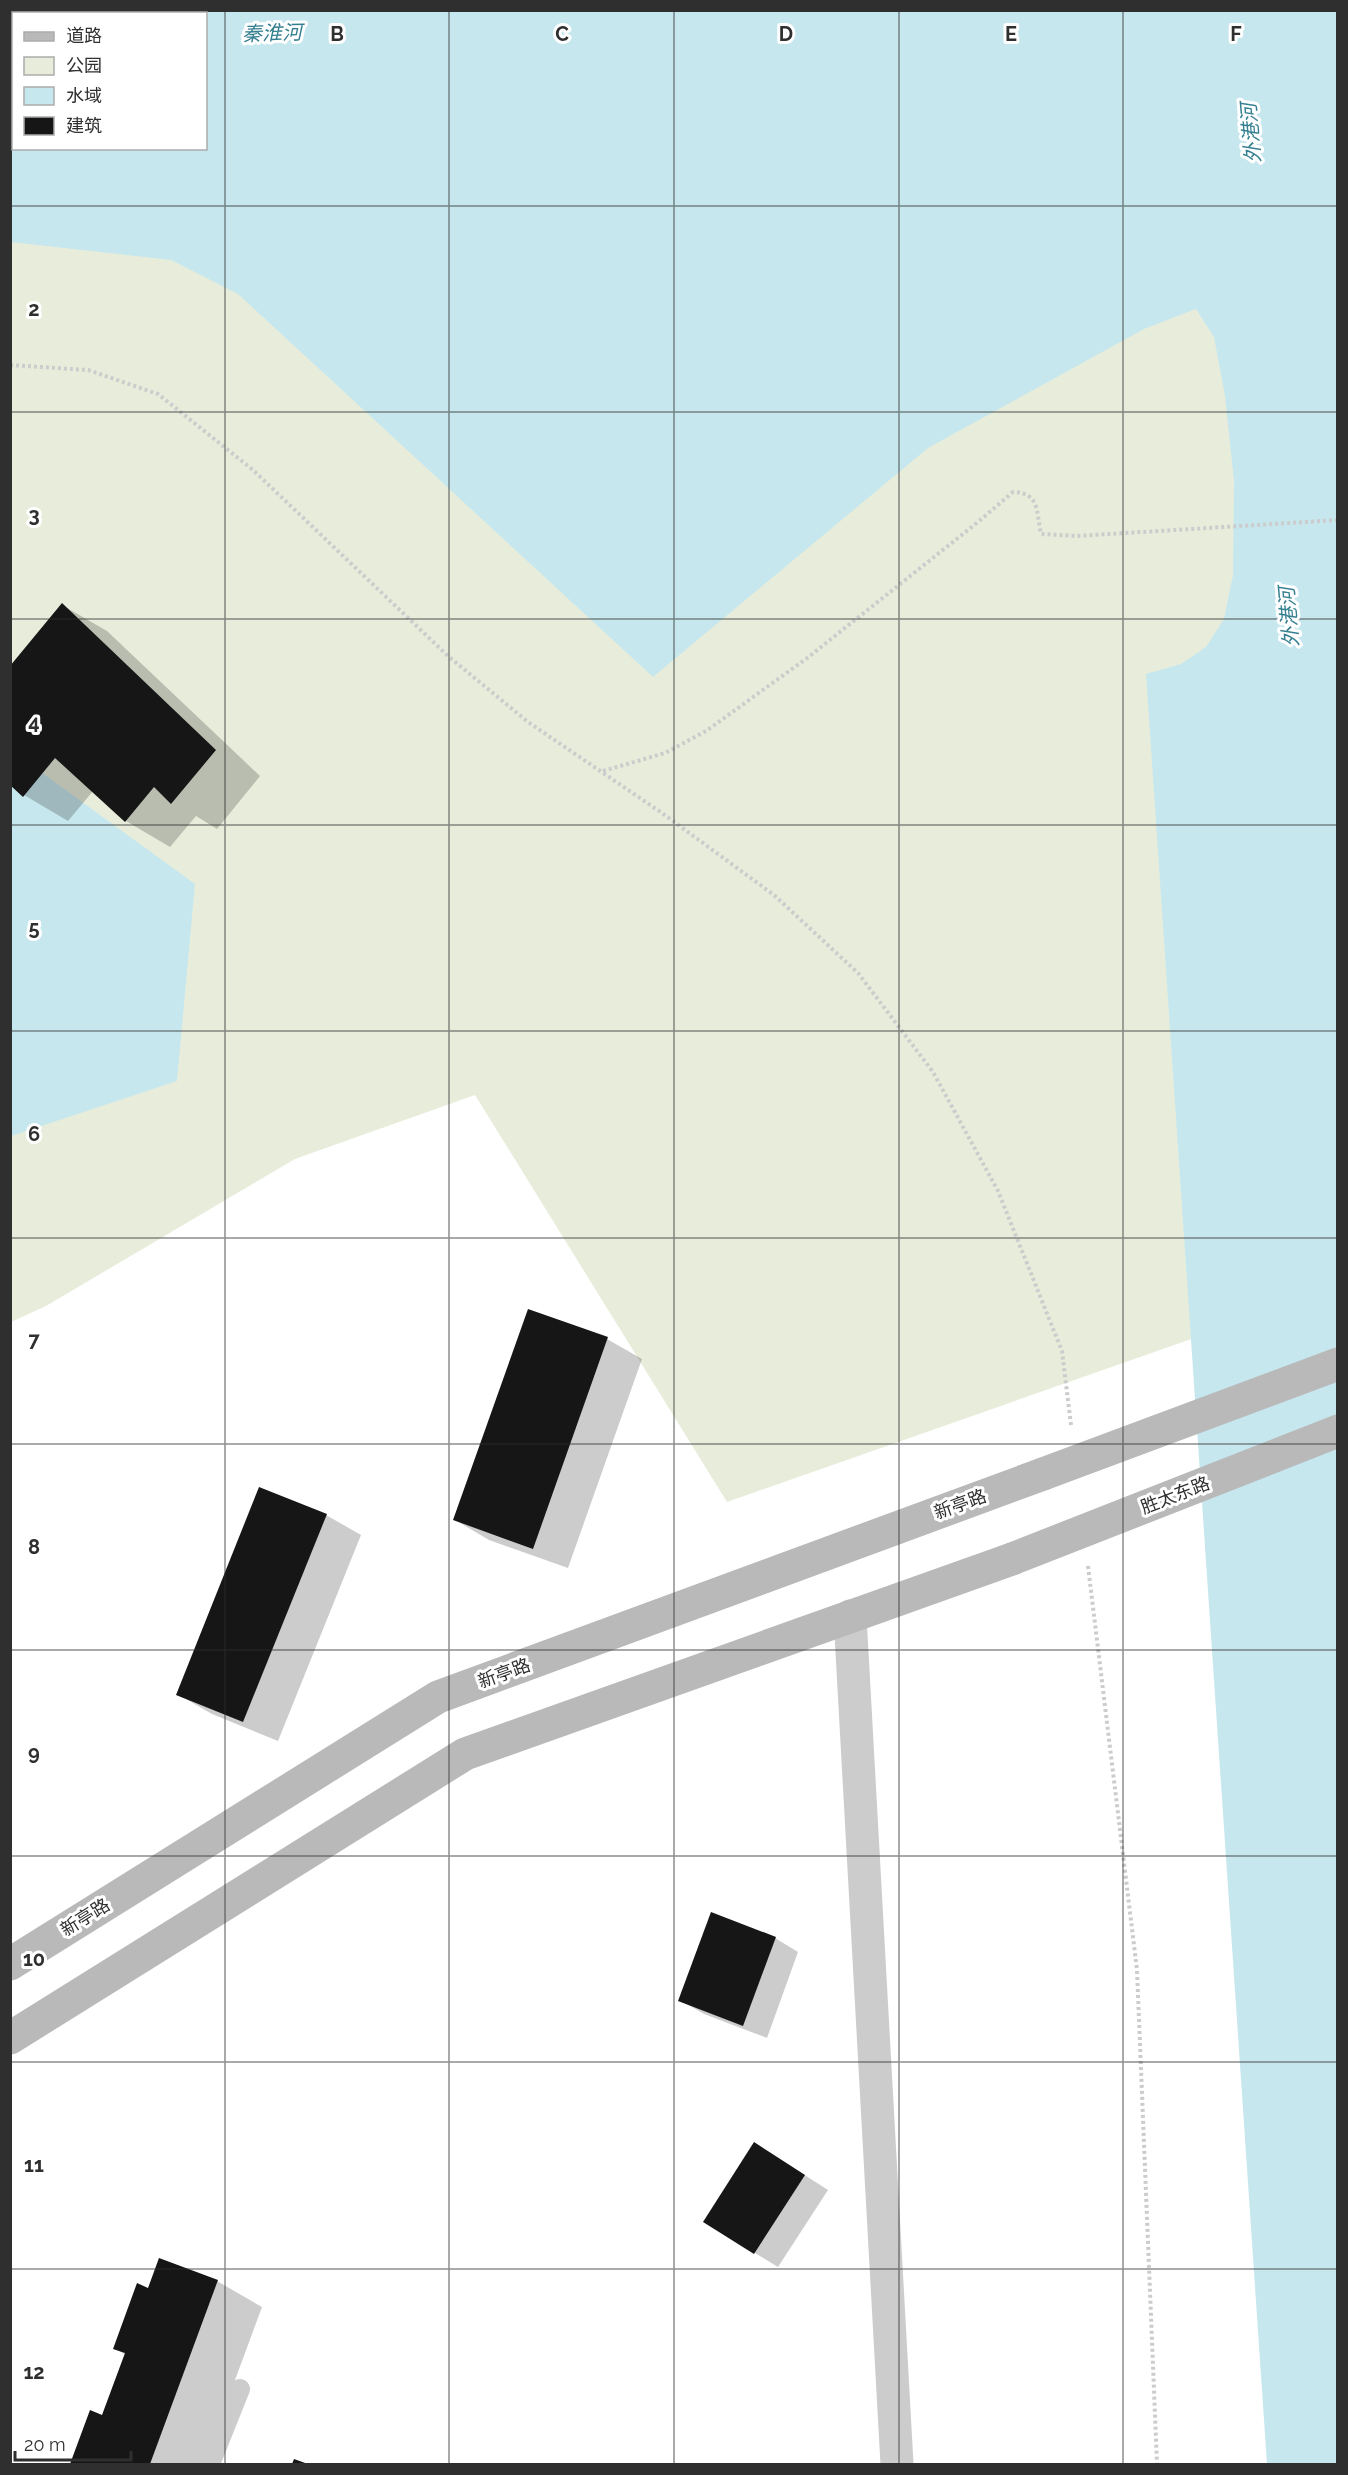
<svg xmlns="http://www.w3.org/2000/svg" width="1348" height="2475" font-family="Raleway,'Noto Sans SC',sans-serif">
  <rect width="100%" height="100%" fill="#fff"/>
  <path fill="#e8eddb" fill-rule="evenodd" d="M10,11h1327v1277l-610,214 -252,-407 -180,64 -249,147 -35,16zM14,14h192v134h-192z"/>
  <g fill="#c6e7ee" fill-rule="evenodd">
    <path d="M11,11h1326v2453h-70l-121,-1790 35,-10 25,-17 18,-28 9,-44 1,-94 -9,-85 -11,-59 -18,-28 -52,20 -216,119 -275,229 -415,-383 -67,-34 -160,-18zM14,14h192v134h-192z"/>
    <path d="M10,754h6l179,130 -18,197 -166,55z"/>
  </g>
  <g fill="#0003">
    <path d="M62,605l45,26 153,145 -43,53 -21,-13 -26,31 -44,-26 -33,-30 -25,30 -44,-26z"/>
    <path d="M607,1339l35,20 -74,209 -79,-28 -34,-20z"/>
    <path d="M326,1515l35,20 -83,206 -66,-27 -35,-20z"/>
    <path d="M775,1938l23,14 -31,86 -63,-24 -24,-14z"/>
    <path d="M778,2158l50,32 -50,77 -23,-14z"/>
    <path d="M217,2281l45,26 -58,157 -132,-1 30,-47 24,-61 -12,-7 35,-59z"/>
  </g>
  <g fill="#161616">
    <path d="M62,603l154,147 -45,54 -17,-17 -29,35 -70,-64 -32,39 -13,-12v-119z"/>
    <path d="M528,1309l80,28 -75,212 -80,-29z"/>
    <path d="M259,1487l68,27 -84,208 -67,-27z"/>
    <path d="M711,1912l65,25 -33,89 -65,-25z"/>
    <path d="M754,2142l51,33 -51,79 -51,-32z"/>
    <path d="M159,2258l59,22 -68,184h-80l20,-54 12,5 23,-62 -12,-4 24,-66 11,5z"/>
    <path d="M294,2459l14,5h-16z"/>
  </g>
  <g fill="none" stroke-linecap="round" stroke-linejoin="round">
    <g stroke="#ccc" stroke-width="4" stroke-dasharray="3 3" stroke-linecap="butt">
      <path d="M10,365l78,5 70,24 95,76 195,186 80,66 134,91 112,82 84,78 75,99 65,119 64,160 9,74"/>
      <path d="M603,771l62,-18 41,-22 100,-72 172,-137 35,-30c27,1 23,19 28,42l36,2 261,-16"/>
      <path d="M1088,1566l49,404 20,494"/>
    </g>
    <path stroke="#ccc" stroke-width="20" d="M210,2464l30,-75"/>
    <path stroke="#ccc" stroke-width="33" d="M850,1616l47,848"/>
    <g stroke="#b9b9b9" stroke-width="33">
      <path d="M10,1964l428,-267 605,-223"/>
      <path d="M10,2038l455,-284 547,-195"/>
    </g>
    <g stroke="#b9b9b9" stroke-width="33">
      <path d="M1043,1474l295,-110"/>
      <path d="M1012,1559l326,-128"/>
    </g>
  </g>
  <path fill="none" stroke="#2f2f2f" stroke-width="1.5" stroke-opacity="0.55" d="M225,10v2454M449,10v2454M674,10v2454M899,10v2454M1123,10v2454M10,206h1328M10,412h1328M10,619h1328M10,825h1328M10,1031h1328M10,1238h1328M10,1444h1328M10,1650h1328M10,1856h1328M10,2062h1328M10,2269h1328"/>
  <g text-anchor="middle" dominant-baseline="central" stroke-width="6" stroke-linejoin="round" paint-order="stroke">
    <g font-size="18" fill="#2f2f2f" stroke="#fff">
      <text transform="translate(1175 1495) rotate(-21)">胜太东路</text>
      <text transform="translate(960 1504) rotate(-20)">新亭路</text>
      <text transform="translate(504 1673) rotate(-20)">新亭路</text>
      <text transform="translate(85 1917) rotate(-32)">新亭路</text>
    </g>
    <g font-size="20" font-style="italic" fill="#347f90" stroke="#fff">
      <text transform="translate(272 33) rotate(-2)">秦淮河</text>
      <text transform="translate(1251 133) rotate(-95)">外港河</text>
      <text transform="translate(1289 617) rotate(-95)">外港河</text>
    </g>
  </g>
  <g font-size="20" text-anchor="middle" font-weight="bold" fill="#2f2f2f" stroke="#fff" stroke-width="6" stroke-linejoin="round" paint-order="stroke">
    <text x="337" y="41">B</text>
    <text x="562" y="41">C</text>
    <text x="786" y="41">D</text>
    <text x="1011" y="41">E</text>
    <text x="1236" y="41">F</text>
    <text x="34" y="316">2</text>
    <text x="34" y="522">3</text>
    <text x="34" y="729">4</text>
    <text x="34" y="935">5</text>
    <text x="34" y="1141">6</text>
    <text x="34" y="1347">7</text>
    <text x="34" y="1554">8</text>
    <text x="34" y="1760">9</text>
    <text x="34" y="1966">10</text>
    <text x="34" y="2172">11</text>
    <text x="34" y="2379">12</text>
  </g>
  <rect width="1348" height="2475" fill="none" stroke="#2f2f2f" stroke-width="24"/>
  <rect x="12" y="12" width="195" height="138" fill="#ffffff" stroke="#acacac" stroke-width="1.5"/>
  <rect x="24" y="32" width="30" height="9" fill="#b9b9b9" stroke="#acacac" stroke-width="1.5"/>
  <text x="66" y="42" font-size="18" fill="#2f2f2f">道路</text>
  <rect x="24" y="57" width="30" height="18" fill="#e8eddb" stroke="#acacac" stroke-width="1.5"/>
  <text x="66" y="72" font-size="18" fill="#2f2f2f">公园</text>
  <rect x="24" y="87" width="30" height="18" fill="#c6e7ee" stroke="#acacac" stroke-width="1.5"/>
  <text x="66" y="102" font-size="18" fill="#2f2f2f">水域</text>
  <rect x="24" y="117" width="30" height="18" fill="#161616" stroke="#acacac" stroke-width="1.5"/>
  <text x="66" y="132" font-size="18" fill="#2f2f2f">建筑</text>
  <path d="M15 2451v9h116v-9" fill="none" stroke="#2f2f2f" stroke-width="3"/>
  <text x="24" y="2451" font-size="18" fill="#2f2f2f" stroke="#ffffff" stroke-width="4.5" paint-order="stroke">20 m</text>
</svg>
